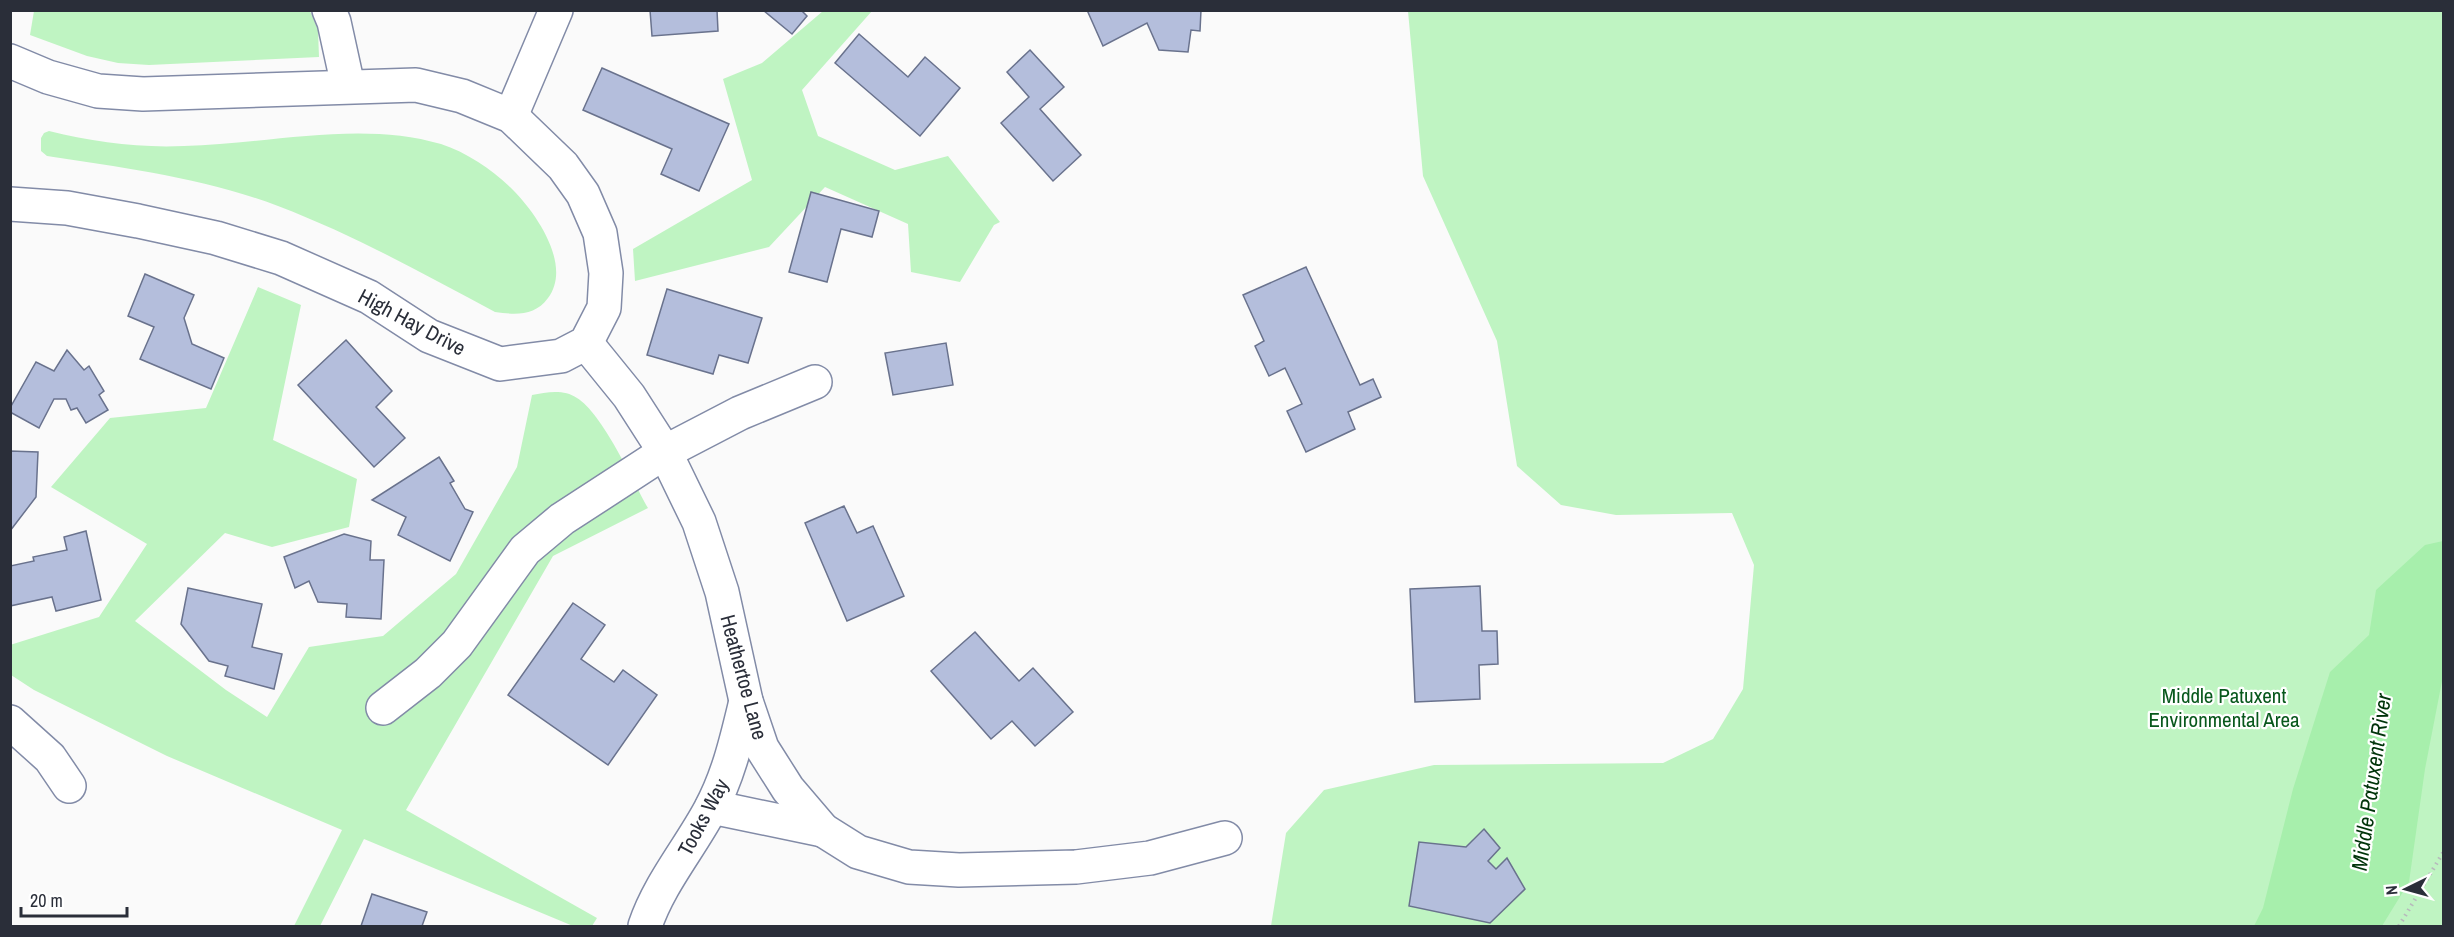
<svg xmlns="http://www.w3.org/2000/svg" width="2454" height="937" font-family="'Archivo Narrow',sans-serif">
  <rect width="100%" height="100%" fill="#fafafa"/>
  <g fill="#bff4c2">
    <path d="M34,11h276l8,19 1,27 -170,8 -31,-2 -31,-7 -57,-21z"/>
    <path d="M823,11h49l-70,79 16,46 77,34 53,-14 52,66 -6,3 -34,57 -49,-10 -3,-48 -83,-37 -56,60 -134,34 -2,-32 119,-69 -29,-101 39,-16z"/>
    <path d="M1408,11h1035v915h-1172l15,-93 38,-43 110,-25 229,-2 50,-24 30,-50 11,-124 -22,-52 -116,2 -55,-10 -44,-39 -20,-125 -74,-165z"/>
    <path d="M49,131c45,11 88,17 135,15 84,-2 176,-26 257,-2 25,8 50,25 69,43 25,24 63,78 38,111 -13,18 -32,17 -53,14 -71,-38 -141,-77 -217,-106 -74,-28 -153,-38 -231,-50l-6,-5v-13l3,-5z"/>
    <path d="M258,287l43,18 -28,135 84,39 -8,48 -77,20 -47,-14 -90,88 91,69 41,27 42,-70 74,-11 73,-62 61,-107 15,-72c15,-3 32,-6 45,3 25,15 56,83 71,110l-95,48 -147,254 191,108 -5,8h-19l-209,-87 -44,87h-26l48,-96 -175,-74 -133,-66 -23,-15 -1,-30 89,-28 48,-73 -96,-57 59,-69 96,-10z"/>
  </g>
  <path fill="#a7efac" d="M2443,541v135l-18,93 -16,113 -27,44h-128l9,-18 30,-119 37,-117 39,-37 7,-45 49,-45z"/>
  <g fill="#b4bedc" stroke="#69728d" stroke-width="1.5">
    <path d="M650,10h67l1,21 -66,5z"/>
    <path d="M763,10h38l6,6 -15,18z"/>
    <path d="M1087,10h114l-1,21 -9,-1 -3,22 -29,-2 -12,-27 -44,23z"/>
    <path d="M859,34l49,43 17,-20 35,31 -40,48 -85,-73z"/>
    <path d="M1030,50l34,37 -24,22 41,46 -28,26 -52,-58 28,-26 -22,-25z"/>
    <path d="M602,68l127,56 -30,67 -38,-17 11,-25 -89,-39z"/>
    <path d="M811,192l68,19 -7,26 -31,-8 -14,53 -38,-10z"/>
    <path d="M1306,267l54,118 13,-6 8,18 -33,15 7,17 -49,23 -19,-41 15,-7 -17,-36 -16,8 -14,-30 9,-5 -21,-46z"/>
    <path d="M145,274l49,21 -10,23 8,26 32,14 -13,31 -71,-30 14,-32 -26,-11z"/>
    <path d="M667,289l95,29 -14,45 -29,-8 -6,19 -66,-19z"/>
    <path d="M346,340l46,51 -16,16 29,31 -31,29 -76,-82z"/>
    <path d="M946,343l7,42 -60,10 -8,-42z"/>
    <path d="M67,350l17,20 5,-4 15,25 -5,4 9,15 -22,13 -9,-15 -6,2 -5,-11h-12l-15,29 -29,-16v-4l26,-46 18,9z"/>
    <path d="M10,451l28,1 -2,45 -26,34z"/>
    <path d="M439,457l15,24 -4,2 15,26 8,3 -23,49 -52,-26 8,-18 -34,-17z"/>
    <path d="M844,506l13,27 16,-7 31,70 -57,25 -42,-98z"/>
    <path d="M86,531l15,69 -45,11 -4,-14 -42,9v-40l24,-5 -1,-4 34,-7 -3,-13z"/>
    <path d="M344,534l27,7 -1,19h14l-3,59 -35,-2 1,-13 -29,-2 -9,-21 -14,7 -11,-31z"/>
    <path d="M1480,586l2,45h15l1,33 -19,1 1,34 -65,3 -5,-113z"/>
    <path d="M188,588l74,16 -10,43 30,7 -8,35 -49,-13 3,-10 -19,-5 -28,-37z"/>
    <path d="M573,603l32,22 -24,34 33,23 9,-12 34,25 -49,70 -100,-70z"/>
    <path d="M975,632l44,49 14,-13 40,44 -38,34 -23,-25 -21,18 -60,-68z"/>
    <path d="M1484,829l16,19 -12,13 8,8 11,-11 18,31 -35,34 -81,-17 10,-64 47,5z"/>
    <path d="M372,894l55,18 -5,14h-61z"/>
  </g>
  <g fill="none" stroke-linecap="round" stroke-linejoin="round">
    <g stroke="#828ba7" stroke-width="36">
      <g id="minor">
        <path d="M329,10l5,12 14,64"/>
        <path d="M10,61l38,16 50,14 45,3 273,-9 46,11 49,20 52,50 20,28 17,39 6,40 -2,35 -18,35 -25,13 -61,8 -71,-28 -60,-39 -88,-39 -65,-20 -78,-17 -71,-13 -57,-4"/>
        <path d="M511,116l45,-106"/>
        <path d="M586,343l43,53 36,56 34,70 23,70 24,109 16,47 26,41 35,41 35,22 51,15 50,3 117,-3 74,-9 75,-20"/>
        <path d="M383,708l45,-35 29,-29 68,-94 37,-31 103,-67 75,-39 75,-31"/>
        <path d="M10,722l40,36 19,28"/>
        <path d="M712,807l111,23"/>
        <path d="M645,926c14,-42 44,-77 65,-116 19,-35 27,-72 36,-109"/>
      </g>
    </g>
    <path stroke="#b7b9bc" stroke-width="4" stroke-dasharray="1.5 4.5" stroke-linecap="butt" d="M2399,926l45,-75"/>
    <use href="#minor" stroke="#fff" stroke-width="33"/>
  </g>
  <g text-anchor="middle" dominant-baseline="central" stroke-width="4.5" stroke-linejoin="round" paint-order="stroke">
    <g font-size="21" fill="#2a2e39" stroke="#fff">
      <text transform="translate(412 322) rotate(28)">High Hay Drive</text>
      <text transform="translate(744 677) rotate(75)">Heathertoe Lane</text>
      <text transform="translate(703 817) rotate(-62)">Tooks Way</text>
    </g>
    <g font-size="21" fill="#08581c" stroke="#fff">
      <text x="2224" y="695">Middle Patuxent<tspan x="2224" dy="24">Environmental Area</tspan></text>
    </g>
    <g font-size="22" font-style="italic" fill="#00340a" stroke="#fff">
      <text transform="translate(2371 782) rotate(-82)">Middle Patuxent River</text>
    </g>
  </g>
  <rect width="2454" height="937" fill="none" stroke="#2a2e39" stroke-width="24"/>
  <g transform="translate(2406 889) rotate(265)" stroke="#ffffff" stroke-width="4.5" paint-order="stroke">
  <path d="M0-4.5L10 22L0 15L-10 22Z" fill="#2a2e39"/>
  <text y="-9" font-size="16" font-weight="bold" text-anchor="middle" fill="#2a2e39">N</text>
  </g>
  <path d="M21 907v9h106v-9" fill="none" stroke="#2a2e39" stroke-width="3"/>
  <text x="30" y="907" font-size="18" fill="#2a2e39" stroke="#ffffff" stroke-width="4.5" paint-order="stroke">20 m</text>
</svg>
